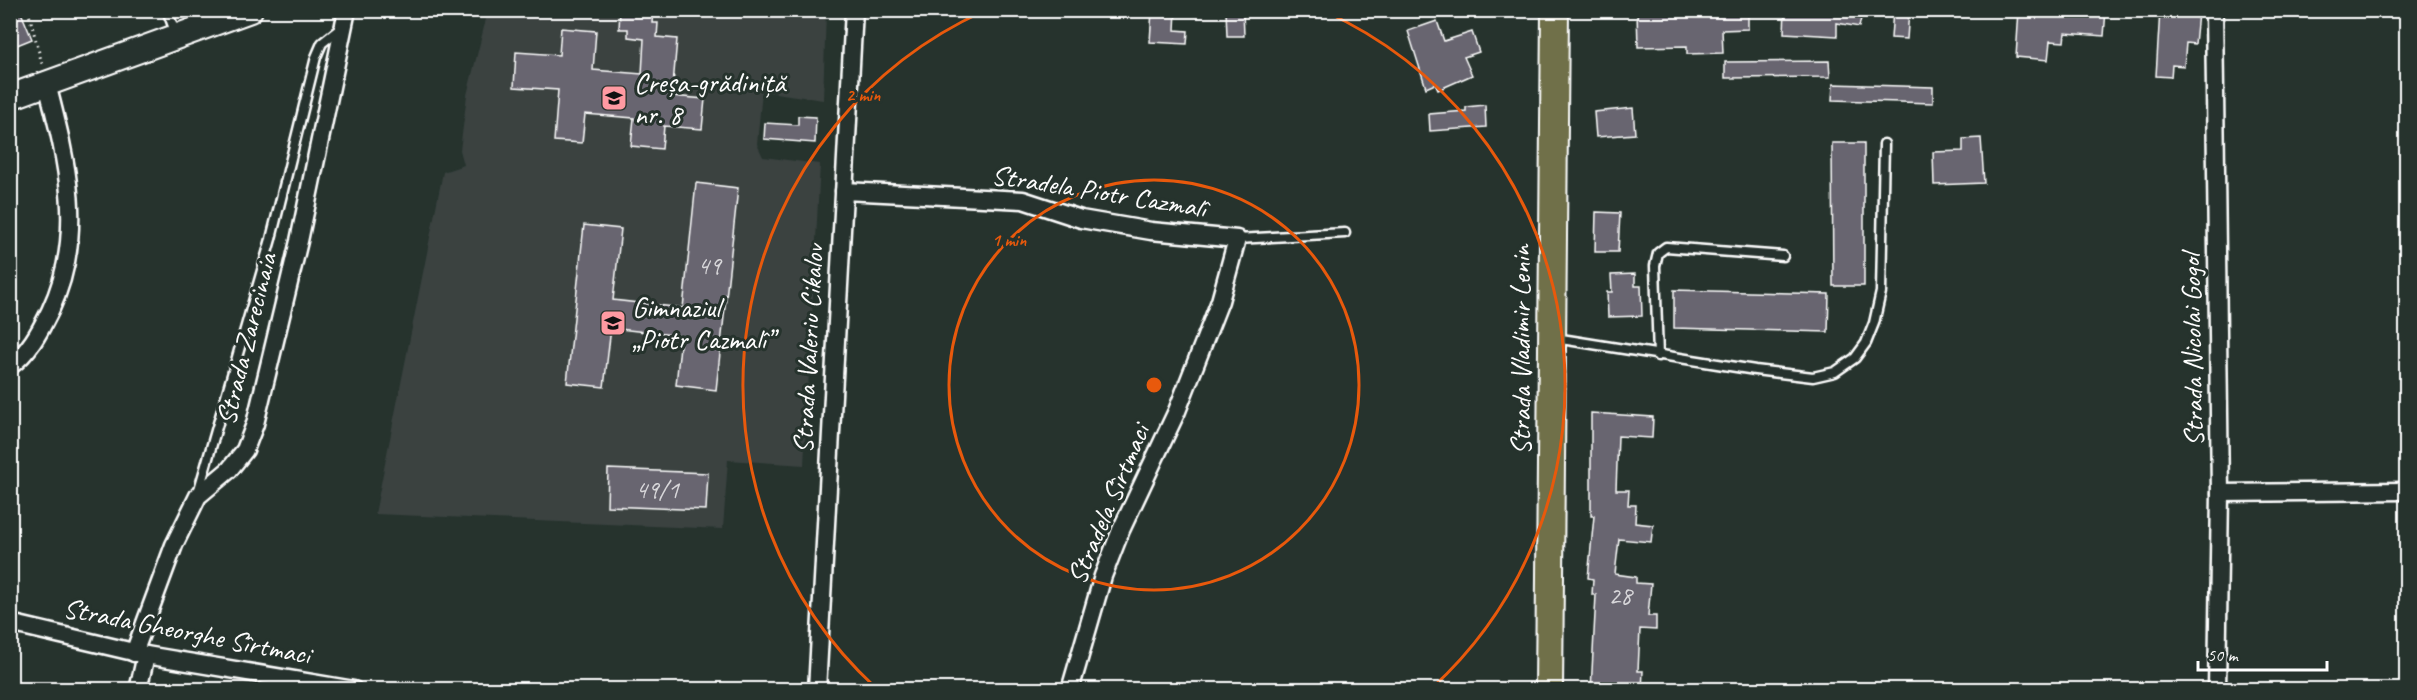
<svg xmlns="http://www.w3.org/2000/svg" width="2417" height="700" font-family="Caveat,sans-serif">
  <rect width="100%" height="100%" fill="#26332d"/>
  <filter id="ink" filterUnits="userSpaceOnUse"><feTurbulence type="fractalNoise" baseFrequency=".0167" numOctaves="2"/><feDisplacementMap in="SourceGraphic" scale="12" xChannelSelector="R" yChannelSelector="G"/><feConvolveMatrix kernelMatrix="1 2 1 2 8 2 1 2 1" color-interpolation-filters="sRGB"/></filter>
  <g filter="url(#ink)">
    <path fill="#3a4241" d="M488,11h338l-3,89 -61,-9 -5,53 6,13 57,7 -16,301 -76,-5 -5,69 -348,-15 68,-342 21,-7 -4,-15 7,-55z"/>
    <g fill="#686570" stroke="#fff" stroke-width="1.5">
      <path d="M10,10h10l12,29 -22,9z"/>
      <path d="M620,10h33l-1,13h6l-1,14 20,2 -5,57 33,3 -3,30 -38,-3 -2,23 -31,-3 3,-28 -49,-4 -3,29 -28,-2 4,-51 -44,-3 2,-35 43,3 2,-27 35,3 -3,39 49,4 2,-35 -16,-2v-8h-9z"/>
      <path d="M1152,10h24l-1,20 13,1 -1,13 -37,-2z"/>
      <path d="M1226,10h17l1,26h-17z"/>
      <path d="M1648,10h100v19l-26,1 1,23 -36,1v-8l-49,1 -1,-35z"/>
      <path d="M1785,10h78l-4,17 -22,-4v13l-53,-3z"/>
      <path d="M1893,10h16l-2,29 -16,-1z"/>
      <path d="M2019,10h87l-2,26 -39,-3 -1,9 -14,-1 -2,19 -32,-3z"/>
      <path d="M2160,10l38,3 -3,31 -9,-1 -2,23 -12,-1 -1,12 -15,-1z"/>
      <path d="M1437,21l7,20 28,-9 7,20 -15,5 8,18 -34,15 -3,-6 -9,4 -18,-57z"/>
      <path d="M1829,61l1,16 -105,1v-16z"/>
      <path d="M1833,84l100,3v16l-101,-3z"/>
      <path d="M1485,105l1,22 -56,4 -1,-17 37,-3v-4z"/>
      <path d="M1633,108l2,26 -39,3 -2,-25z"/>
      <path d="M798,116l18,1 -1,26 -51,-4 1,-16 33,2z"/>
      <path d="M1981,138l3,45 -50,2 -1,-33 30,-1v-12z"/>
      <path d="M1832,143h32v143h-31z"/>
      <path d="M696,183l42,5 -22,202 -40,-5 5,-49 -70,-8 -7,59 -37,-4 17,-158 37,4 -8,71 70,8z"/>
      <path d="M1596,212l24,1 -2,39h-23z"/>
      <path d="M1635,274v12h6l1,30 -34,1 -1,-25h5l-1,-17z"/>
      <path d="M1674,290l155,4 -1,38 -154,-4z"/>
      <path d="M1591,413l62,4 -1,21 -34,-2 -2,54h13l-1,15h8l-1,18 18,2 -2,17 -32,-3 -4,35 21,3v6l15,1 -3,32h8v14l-16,-1 -2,42h5l-1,19h-51l5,-95h-4l1,-16 -5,-1 6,-62h-3z"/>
      <path d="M608,469l100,4 -2,37 -99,-4z"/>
    </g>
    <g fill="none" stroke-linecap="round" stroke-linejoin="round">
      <g stroke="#fff" stroke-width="13">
        <g id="lane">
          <path d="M167,10l9,24"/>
          <path d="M1237,239l108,-6"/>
          <path d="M1555,338l200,32 58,7 22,-5 20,-14 11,-15 8,-20 7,-31 3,-148"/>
          <path d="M1658,356l-3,-90 3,-13 8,-6 117,9"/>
          <path d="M198,493l73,-254 45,-182 6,-14 19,-15"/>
        </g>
      </g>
      <g stroke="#fff" stroke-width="21">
        <g id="street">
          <path d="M2214,10l6,483 -3,197"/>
          <path d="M844,191l179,9 58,19 70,12 86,8 -17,62 -43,110 -56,119 -18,46 -33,114"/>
          <path d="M10,366c19,-14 29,-33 40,-55 36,-76 17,-149 -3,-227"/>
          <path d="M2220,493l186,-2"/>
          <path d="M10,623l136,32 208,35"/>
          <path d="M134,653l40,-108 24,-49 31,-26 16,-20 10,-26 44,-183 48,-231"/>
          <path d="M138,690l8,-35"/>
          <path d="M817,690l37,-680"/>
        </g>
      </g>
      <g stroke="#fff" stroke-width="28">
        <path id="secondary" d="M10,97l240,-87"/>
      </g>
      <g stroke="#fff" stroke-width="30">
        <path id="primary" d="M1549,690l6,-680"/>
      </g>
      <path stroke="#fff" stroke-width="3" stroke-dasharray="1.5 4.5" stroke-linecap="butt" d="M28,10l14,54"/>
      <use href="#lane" stroke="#26332d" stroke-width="8"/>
      <use href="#street" stroke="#26332d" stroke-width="16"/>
      <use href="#secondary" stroke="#26332d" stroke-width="24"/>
      <use href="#primary" stroke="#70704a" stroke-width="26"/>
    </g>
  </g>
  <g fill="none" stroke="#e8590c" stroke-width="3">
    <circle cx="1154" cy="385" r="205"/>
    <path d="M876 688A411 411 0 0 1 984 11M1324 11A411 411 0 0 1 1432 688"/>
  </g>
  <defs>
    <g id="school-square" transform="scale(1.35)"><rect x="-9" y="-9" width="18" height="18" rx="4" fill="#ff9aa2" stroke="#26332d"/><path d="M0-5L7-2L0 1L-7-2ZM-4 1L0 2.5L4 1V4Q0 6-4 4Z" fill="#111"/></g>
  </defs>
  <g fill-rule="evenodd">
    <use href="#school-square" x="614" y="98"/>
    <use href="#school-square" x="613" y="323"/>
  </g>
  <g text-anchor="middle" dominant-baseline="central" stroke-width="6" stroke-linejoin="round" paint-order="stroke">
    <g font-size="26" fill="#d9d8db">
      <text x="709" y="265">49</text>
      <text x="657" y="489">49/1</text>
      <text x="1620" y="595">28</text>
    </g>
    <g font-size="28" fill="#fff" stroke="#26332d" text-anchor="start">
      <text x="634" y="82">Creșa-grădiniță<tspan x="634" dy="32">nr. 8</tspan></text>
      <text x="632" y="307">Gimnaziul<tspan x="632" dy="32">„Piotr Cazmalî”</tspan></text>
    </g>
    <g font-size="28" fill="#fff" stroke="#26332d">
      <text transform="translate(1099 191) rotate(9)">Stradela Piotr Cazmalî</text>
      <text transform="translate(246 339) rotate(-76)">Strada Zarecinaia</text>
      <text transform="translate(808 349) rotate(-87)">Strada Valeriu Cikalov</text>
      <text transform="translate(1520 350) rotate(-90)">Strada Vladimir Lenin</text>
      <text transform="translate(2192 350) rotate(-91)">Strada Nicolai Gogol</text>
      <text transform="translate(1108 504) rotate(-67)">Stradela Sîrtmaci</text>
      <text transform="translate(187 631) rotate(11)">Strada Gheorghe Sîrtmaci</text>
    </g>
  </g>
  <circle cx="1154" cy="385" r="9" fill="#e8590c" stroke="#26332d" stroke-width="3"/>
  <g font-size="18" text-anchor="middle" font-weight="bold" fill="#e8590c" stroke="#26332d" stroke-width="6" stroke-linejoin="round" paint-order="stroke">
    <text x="863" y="101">2 min</text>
    <text x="1009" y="246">1 min</text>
  </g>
  <rect width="2417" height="700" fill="none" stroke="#26332d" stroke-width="36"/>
  <rect x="18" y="18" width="2381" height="664" fill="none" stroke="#fff" stroke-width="2" filter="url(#ink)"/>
  <path d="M2198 661v9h129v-9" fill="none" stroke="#ffffff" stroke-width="3"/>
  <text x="2207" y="661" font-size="18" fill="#ffffff" stroke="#26332d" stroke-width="4.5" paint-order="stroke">50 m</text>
</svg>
